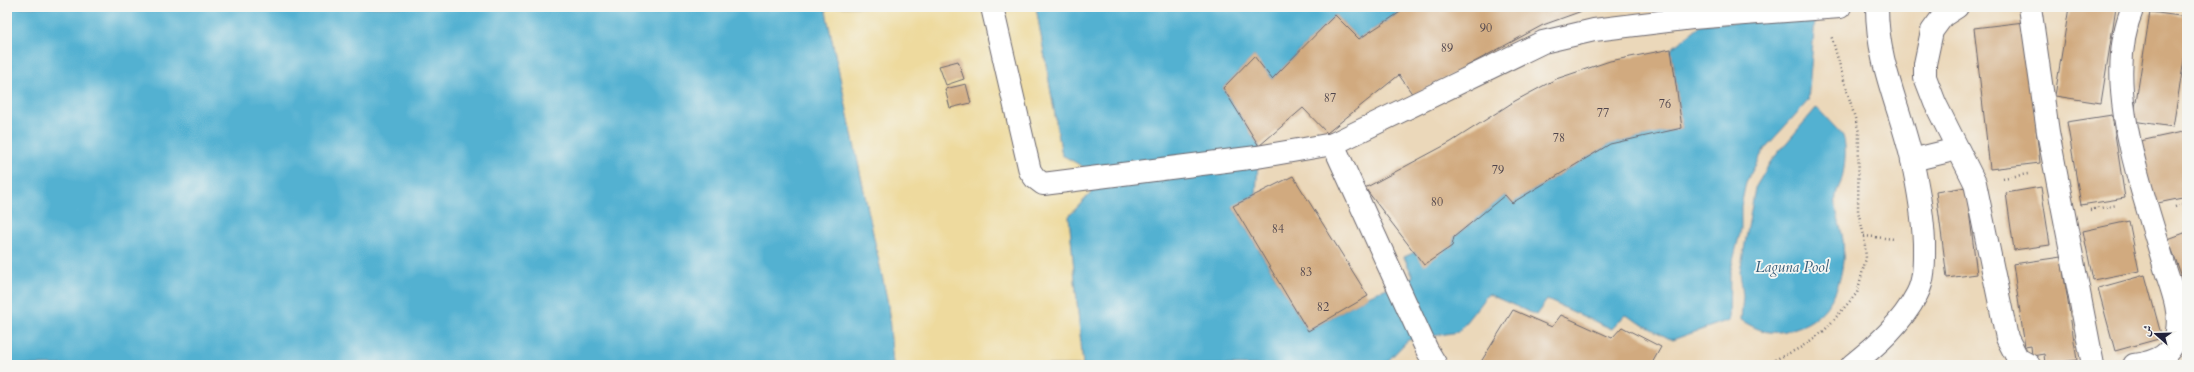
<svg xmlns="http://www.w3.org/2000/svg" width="2194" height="372" font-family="Cardo,Amiri,serif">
  <rect width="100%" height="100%" fill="#f6f6f2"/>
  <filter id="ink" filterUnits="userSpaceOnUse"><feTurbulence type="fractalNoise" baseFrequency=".025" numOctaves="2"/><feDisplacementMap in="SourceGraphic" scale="8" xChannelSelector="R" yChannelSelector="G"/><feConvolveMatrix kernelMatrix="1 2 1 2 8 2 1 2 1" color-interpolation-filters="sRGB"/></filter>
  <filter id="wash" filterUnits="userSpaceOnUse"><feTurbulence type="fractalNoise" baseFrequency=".012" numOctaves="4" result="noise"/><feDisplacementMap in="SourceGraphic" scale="16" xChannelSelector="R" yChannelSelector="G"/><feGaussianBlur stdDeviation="0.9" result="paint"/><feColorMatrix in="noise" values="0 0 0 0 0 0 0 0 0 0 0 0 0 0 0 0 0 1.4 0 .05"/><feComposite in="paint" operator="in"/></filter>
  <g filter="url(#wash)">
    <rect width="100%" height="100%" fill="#f0e4ca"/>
    <g fill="#ebd8ba">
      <path d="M1408,7h290l4,17 -20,104 -32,7 -65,24 -26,17 -47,27 -7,-8 -53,51 -47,11 8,19 -45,20 -60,35 -75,-125 -10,-118 31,-32 18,23 63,-64 24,24z"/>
      <path d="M1815,7h372v358h-803l24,-25 50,-8 30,-38 48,21 11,-15 64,29 13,-14 48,25 57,-20 1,-47 11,-44v-23l5,-24 19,-34 43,-47z"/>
    </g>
    <path fill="#eeda9e" stroke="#887e6c" d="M825,7h211l26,148 27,15 2,23 -22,23 14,149h-190l-5,-61z"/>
    <g fill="#52b1d1" stroke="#3a6a86">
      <path d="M7,7h818l63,297 5,61h-886z"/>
      <path d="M1036,7h372l-49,32 -24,-24 -63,64 -18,-23 -31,32 36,58 -3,49 -23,12 75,124 60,-35 45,-19 -9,-20 11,-5 37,-6 2,-9 51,-42 7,8 98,-59 72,-16 -11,-79 31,-25 113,-5 -7,82 -43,47 -19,34 -5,24v23l-11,44 -1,47 -57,20 -47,-25 -13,14 -65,-29 -11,15 -48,-21 -30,38 -50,8 -24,25h-301l-14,-149 22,-23 -2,-23 -27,-15z"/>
      <path d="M1817,107c3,5 25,27 26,29 4,11 2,30 -1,42 -1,6 -5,11 -6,17 -2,15 5,31 7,45 3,33 -8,73 -42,86 -26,10 -37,8 -60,-6l2,-24 -3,-24 15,-84 16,-27z"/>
    </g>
    <g id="blocks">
      <g fill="#d1aa7f">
        <path d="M1408,7h185l-50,18 -130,70 -14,-20 -72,58 -24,-25 -44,38 -36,-58 31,-32 18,23 63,-64 24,24z"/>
        <path d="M2069,7h47l-15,96 -46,-7z"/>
        <path d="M2150,12l37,5v25l-14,85 -40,-6z"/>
        <path d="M2024,22l16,141 -50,6 -16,-141z"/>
        <path d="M1671,49l11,79 -72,16 -98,59 -7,-8 -51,42 -2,9 -28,19 -59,-77 86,-46 64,-41 41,-22 54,-18z"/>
        <path d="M958,61l6,18 -18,6 -7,-19z"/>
        <path d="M966,84l5,19 -21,5 -5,-19z"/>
        <path d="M2112,115l13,83 -44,7 -14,-83z"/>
        <path d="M2187,131v66l-34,7 -13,-63z"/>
        <path d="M1293,176l75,120 -60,35 -75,-125z"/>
        <path d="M1966,187l11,87 -30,4 -11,-86z"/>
        <path d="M2041,187l9,58 -36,5 -8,-57z"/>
        <path d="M2129,221l10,50 -46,9 -10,-49z"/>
        <path d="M2187,232v58l-19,-51z"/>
        <path d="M2061,257l16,103 -32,4 -1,-10 -12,2 -1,-10 -6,1 -12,-83z"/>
        <path d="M2145,275l17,63 -47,13 -17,-63z"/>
        <path d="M1513,310l39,17 9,-12 51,23 10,-11 39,20 -10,18h-172z"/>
      </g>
    </g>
  </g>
  <g filter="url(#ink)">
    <use href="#blocks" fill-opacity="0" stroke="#6a666d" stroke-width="1"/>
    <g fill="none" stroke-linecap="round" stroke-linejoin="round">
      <g stroke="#6a666d" stroke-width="24">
        <g id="street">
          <path d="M992,7l38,164 5,7 8,6 214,-27 76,-13 210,-102 51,-12 98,-12 148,-11"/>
          <path d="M1957,7l-14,9 -11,15 -7,33v13l10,26 40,80 32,155 11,21 11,6"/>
          <path d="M2030,7l18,125 45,233"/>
          <path d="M2133,7c-32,75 9,180 30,254 6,23 18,46 14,70 -3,25 -22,31 -43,34"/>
          <path d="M1333,144l94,206 9,15"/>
          <path d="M1912,160l45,-11"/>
          <path d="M1852,365c25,-20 50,-42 65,-71 8,-15 7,-34 7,-51 -1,-28 -6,-56 -12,-83 -12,-53 -35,-97 -35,-153"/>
        </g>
      </g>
      <g stroke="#6a666d" stroke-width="2.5" stroke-dasharray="1 3" stroke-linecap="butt">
        <path d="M2003,178l25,-4"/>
        <path d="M2175,207l12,-4"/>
        <path d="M2090,210l27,-5"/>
        <path d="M1864,236l31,3"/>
        <path d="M1764,365l36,-17 24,-17 33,-38 9,-35 -2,-22 -6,-25 1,-79 -28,-97"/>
      </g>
      <use href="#street" stroke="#fff" stroke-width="22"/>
    </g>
  </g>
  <g text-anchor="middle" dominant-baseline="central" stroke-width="3.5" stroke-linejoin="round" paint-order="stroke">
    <g font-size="12" fill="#4e444c">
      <text x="1486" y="28">90</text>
      <text x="1447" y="48">89</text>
      <text x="1330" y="98">87</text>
      <text x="1665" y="104">76</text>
      <text x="1603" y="113">77</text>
      <text x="1559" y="138">78</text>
      <text x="1498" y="170">79</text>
      <text x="1437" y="202">80</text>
      <text x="1278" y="229">84</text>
      <text x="1306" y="272">83</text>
      <text x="1323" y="307">82</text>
    </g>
    <g font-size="15" font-style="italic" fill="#355b77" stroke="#f6f6f2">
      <text x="1792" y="267">Laguna Pool</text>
    </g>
  </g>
  <rect width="2194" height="372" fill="none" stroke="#f6f6f2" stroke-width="24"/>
  <g transform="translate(2156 334) rotate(290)" stroke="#f6f6f2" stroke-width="3" paint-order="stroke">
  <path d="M0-3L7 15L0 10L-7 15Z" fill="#22223b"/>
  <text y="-6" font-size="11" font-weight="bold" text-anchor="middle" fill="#22223b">ش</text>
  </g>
</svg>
